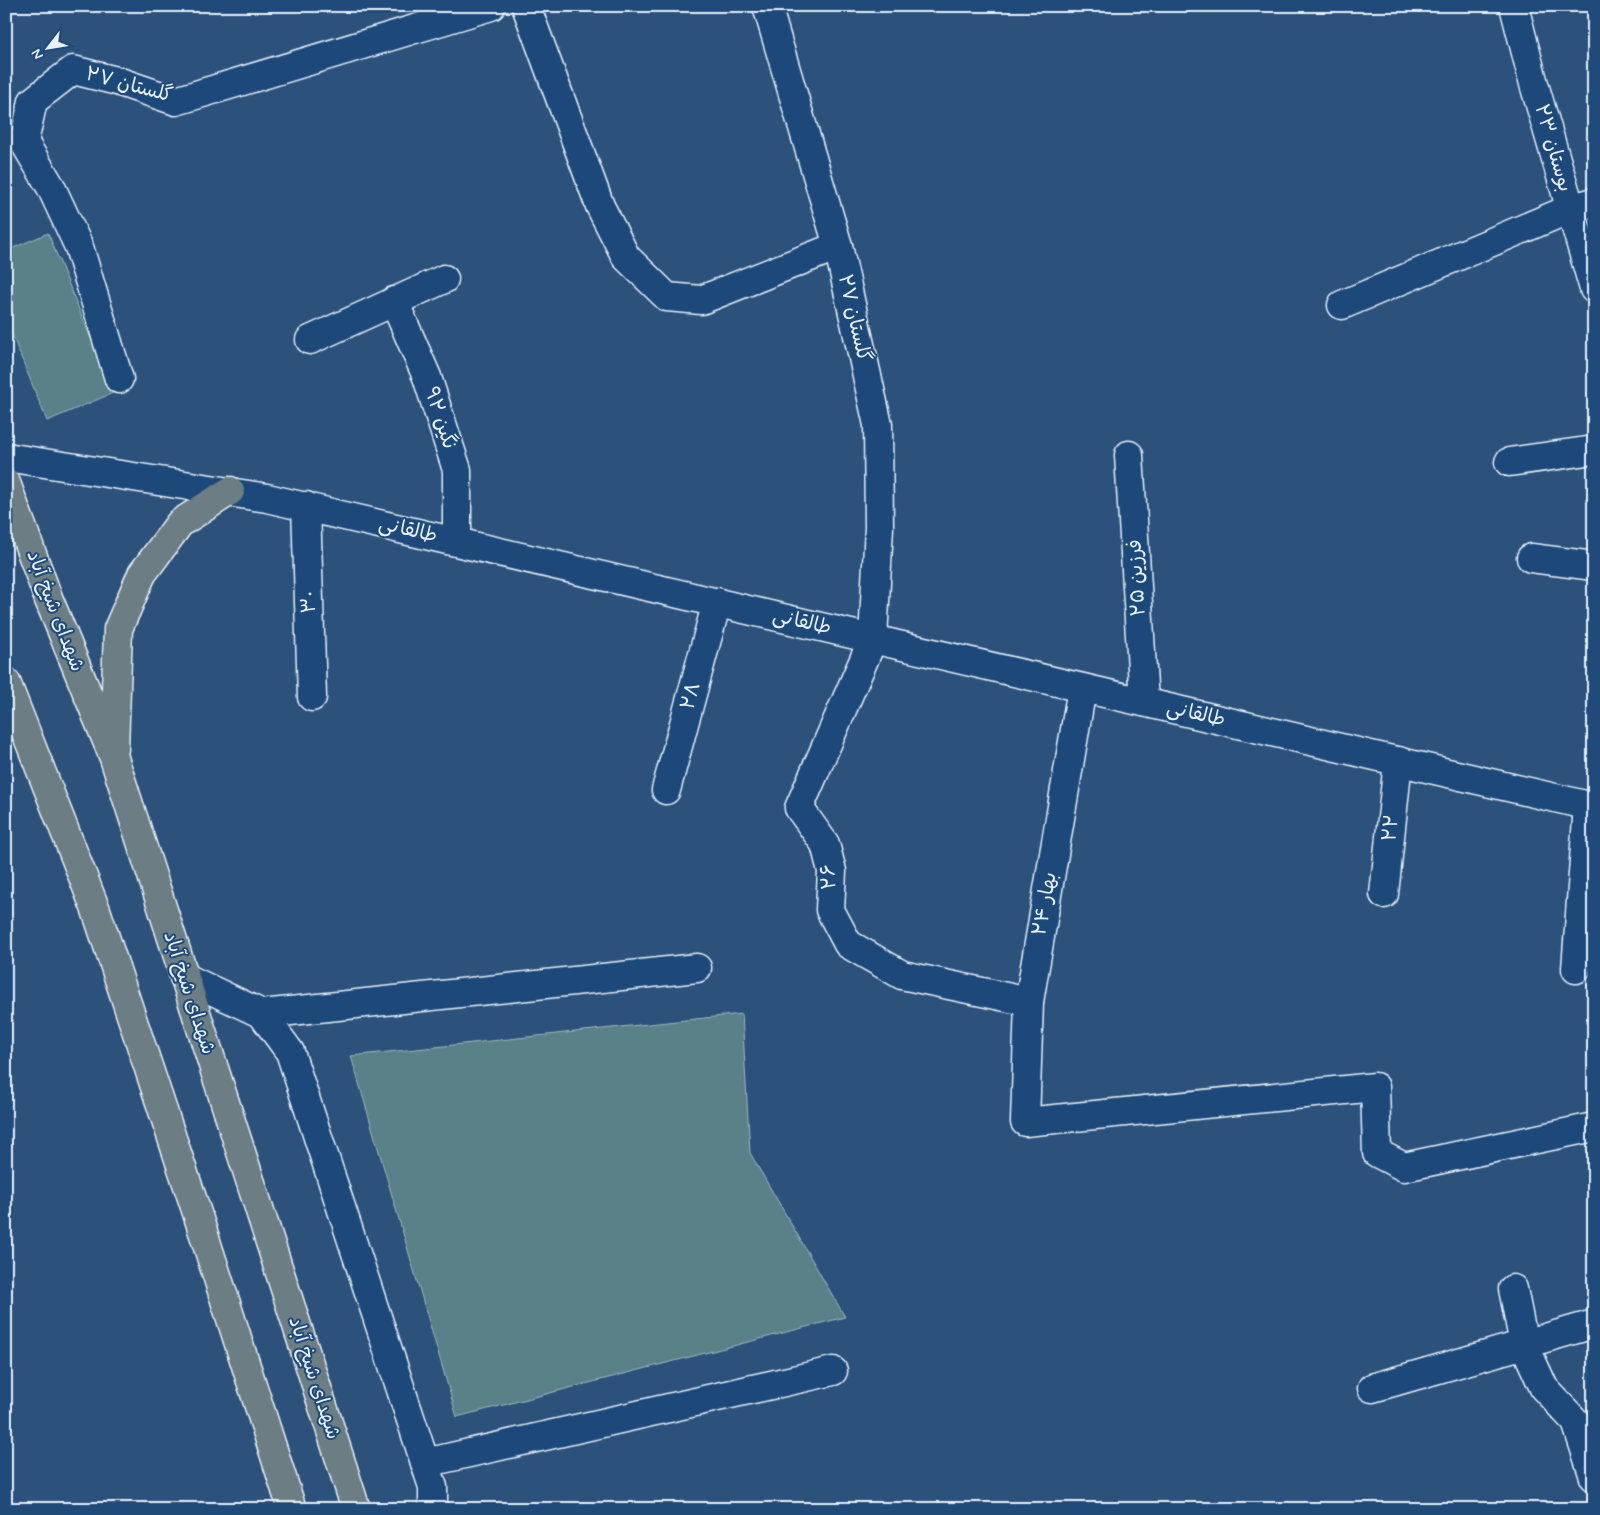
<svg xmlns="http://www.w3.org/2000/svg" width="1600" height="1515" font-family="Mynerve,'Playpen Sans Arabic',sans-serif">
  <rect width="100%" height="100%" fill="#2c517b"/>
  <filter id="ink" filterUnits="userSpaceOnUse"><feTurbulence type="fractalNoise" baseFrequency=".02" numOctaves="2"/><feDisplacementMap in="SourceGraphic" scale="10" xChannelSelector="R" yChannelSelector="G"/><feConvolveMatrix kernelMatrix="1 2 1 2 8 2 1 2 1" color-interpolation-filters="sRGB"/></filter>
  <g filter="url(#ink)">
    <g fill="#5a8187" stroke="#a1b9c0">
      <path d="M48,233l65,160 -66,28 -41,-101v-69z"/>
      <path d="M742,1014l8,139 95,164 -388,100 -106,-361z"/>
    </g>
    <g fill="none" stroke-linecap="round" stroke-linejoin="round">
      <g stroke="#e8f1f8" stroke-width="31">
        <g id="minor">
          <path d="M526,6l74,200 26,51 41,40 34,3 137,-54"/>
          <path d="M767,6l71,240 40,179 1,102 -6,112 -74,169 26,36 7,27 -2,39 18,34 54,31 127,27"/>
          <path d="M1514,6l20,78 60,205"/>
          <path d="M394,301l33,76 30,93v71"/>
          <path d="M1342,305l228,-96 24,-7"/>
          <path d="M310,340l134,-61"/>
          <path d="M119,379l-40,-132 -28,-60 -27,-45 9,-41 40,-31 44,11 59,20 315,-95"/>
          <path d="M1129,455l15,247"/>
          <path d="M6,457l261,41 1327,309"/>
          <path d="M1509,462l85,-12"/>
          <path d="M306,506l6,191"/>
          <path d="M1531,558l63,8"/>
          <path d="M1082,688l-53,314 -4,120 350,-35 2,66 27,14 190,-40"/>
          <path d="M666,790l51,-188"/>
          <path d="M1384,894l14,-133"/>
          <path d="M1576,969l12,-164"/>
          <path d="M184,977l78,37 28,38 143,435v22"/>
          <path d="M262,1014l435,-46"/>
          <path d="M1513,1289l11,55 20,44 32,34 18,55"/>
          <path d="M1372,1388l222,-64"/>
          <path d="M425,1463l408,-92"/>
        </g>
      </g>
      <g stroke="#e8f1f8" stroke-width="31">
        <g id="major">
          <path d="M6,483l43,117 65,158 242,751"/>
          <path d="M6,682l90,228 100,300 96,299"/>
          <path d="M114,749l4,-120 24,-55 38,-51 50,-32"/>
        </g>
      </g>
      <use href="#minor" stroke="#1f4a7a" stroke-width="28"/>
      <use href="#major" stroke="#6d7d84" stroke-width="28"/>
    </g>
  </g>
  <g text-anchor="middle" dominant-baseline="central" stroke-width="4" stroke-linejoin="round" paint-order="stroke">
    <g font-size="20" fill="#e8f1f8" stroke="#1f4a7a">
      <text transform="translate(129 85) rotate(15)">گلستان ۲۷</text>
      <text transform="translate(1553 148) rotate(74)">بوستان ۲۳</text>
      <text transform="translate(854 318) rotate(77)">گلستان ۲۷</text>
      <text transform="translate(440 418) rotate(72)">نگین ۹۲</text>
      <text transform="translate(408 530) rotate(13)">طالقانی</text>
      <text transform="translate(1137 578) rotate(-93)">فرزین ۲۵</text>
      <text transform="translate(309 602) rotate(-92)">۳۰</text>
      <text transform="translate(55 611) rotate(69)">شهدای شیخ آباد</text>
      <text transform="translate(802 622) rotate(13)">طالقانی</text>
      <text transform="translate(691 696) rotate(-75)">۲۸</text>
      <text transform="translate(1196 714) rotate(13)">طالقانی</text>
      <text transform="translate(1391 828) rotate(-84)">۲۲</text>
      <text transform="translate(829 877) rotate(-93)">۲۶</text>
      <text transform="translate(1045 904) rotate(-80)">بهار ۲۴</text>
      <text transform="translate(189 993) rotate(72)">شهدای شیخ آباد</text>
      <text transform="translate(314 1378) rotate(72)">شهدای شیخ آباد</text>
    </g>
  </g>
  <rect width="1600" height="1515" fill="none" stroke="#1f4a7a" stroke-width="25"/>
  <rect x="12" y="12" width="1575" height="1490" fill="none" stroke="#e8f1f8" stroke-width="2" filter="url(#ink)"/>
  <g transform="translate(48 48) rotate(239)" stroke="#1f4a7a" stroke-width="4" paint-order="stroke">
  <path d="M0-4L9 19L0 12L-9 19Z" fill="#e8f1f8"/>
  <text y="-8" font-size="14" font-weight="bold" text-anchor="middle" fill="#e8f1f8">N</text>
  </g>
</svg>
